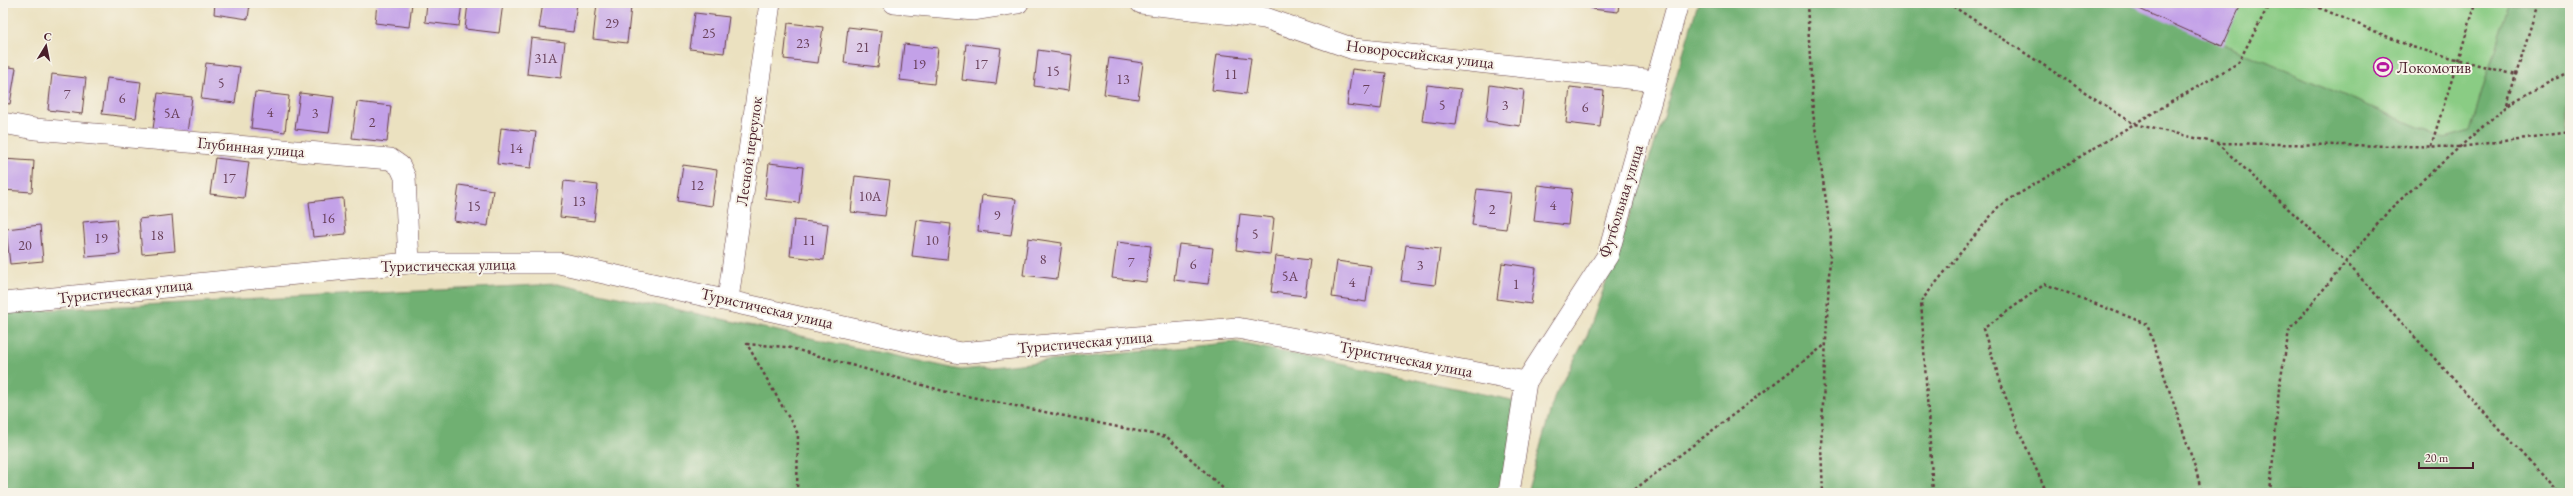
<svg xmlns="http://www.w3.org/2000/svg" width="2573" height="496" font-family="'EB Garamond',serif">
  <rect width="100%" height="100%" fill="#f7f3e8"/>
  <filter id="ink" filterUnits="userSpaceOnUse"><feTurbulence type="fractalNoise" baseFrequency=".025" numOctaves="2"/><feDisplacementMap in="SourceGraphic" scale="8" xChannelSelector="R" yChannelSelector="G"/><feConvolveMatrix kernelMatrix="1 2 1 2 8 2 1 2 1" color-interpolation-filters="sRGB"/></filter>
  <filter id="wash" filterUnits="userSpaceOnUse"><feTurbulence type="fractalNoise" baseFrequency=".012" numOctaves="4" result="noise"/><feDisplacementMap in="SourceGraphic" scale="16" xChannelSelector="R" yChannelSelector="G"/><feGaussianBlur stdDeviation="0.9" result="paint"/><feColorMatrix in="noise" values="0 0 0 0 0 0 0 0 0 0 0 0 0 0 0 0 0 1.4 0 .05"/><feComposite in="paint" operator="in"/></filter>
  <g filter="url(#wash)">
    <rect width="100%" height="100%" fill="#ebe1c0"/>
    <path fill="#8acc84" stroke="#6a7658" d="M2127,3h382l-39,128 -26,7z"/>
    <g fill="#6fb072" stroke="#5c684e">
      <path d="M1698,3h429l317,135 26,-7 39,-128h61v490h-1043l28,-98 32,-59 76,-216z"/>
      <path d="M557,284l404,86 274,-28 291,61 -24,90h-1499v-181z"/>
    </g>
    <g id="blocks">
      <g fill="#c3a1e8">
        <path d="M215,3h35l-2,16 -34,-5z"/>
        <path d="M377,3h35l-3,24 -34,-4z"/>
        <path d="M427,3h35l-3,23 -34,-4z"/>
        <path d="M468,3h35l-4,30 -34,-4z"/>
        <path d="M543,3h34l-4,29 -34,-4z"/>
        <path d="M597,3l34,4 -4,36 -34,-4z"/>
        <path d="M1593,3h26l-1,9 -26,-3z"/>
        <path d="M2126,3h105l9,4 -18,39z"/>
        <path d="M695,13l34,4 -5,36 -34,-4z"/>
        <path d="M788,23l35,4 -5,36 -34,-4z"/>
        <path d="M848,27l34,4 -4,36 -34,-4z"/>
        <path d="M531,38l34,4 -4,36 -34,-4z"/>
        <path d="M904,44l34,4 -4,36 -34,-4z"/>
        <path d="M966,44l35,4 -5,36 -34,-4z"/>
        <path d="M1038,50l34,5 -4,36 -34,-5z"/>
        <path d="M1217,54l34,4 -5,36 -34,-4z"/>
        <path d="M1109,58l34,5 -5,36 -34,-5z"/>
        <path d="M206,63l34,4 -5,36 -34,-4z"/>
        <path d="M3,66l13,2 -6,36 -7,-1z"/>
        <path d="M1352,69l34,4 -5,36 -34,-4z"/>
        <path d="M52,74l34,4 -4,36 -34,-4z"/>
        <path d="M107,78l34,4 -5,36 -34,-4z"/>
        <path d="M1427,85l34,4 -5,36 -34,-4z"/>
        <path d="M1490,85l34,5 -4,36 -34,-5z"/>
        <path d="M1570,87l34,4 -4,36 -34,-4z"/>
        <path d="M255,92l34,4 -4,36 -34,-4z"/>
        <path d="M158,93l34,4 -5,36 -34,-4z"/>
        <path d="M300,93l34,4 -5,36 -34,-4z"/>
        <path d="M357,102l34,4 -4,36 -35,-4z"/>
        <path d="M501,128l35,4 -5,36 -34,-4z"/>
        <path d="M215,158l34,4 -5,36 -34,-4z"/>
        <path d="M3,159l31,2 -2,31 -29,-2z"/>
        <path d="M769,163l34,4 -4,36 -34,-4z"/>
        <path d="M683,165l34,5 -5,36 -34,-5z"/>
        <path d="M855,176l35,4 -5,36 -34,-4z"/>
        <path d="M564,181l34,4 -4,36 -34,-4z"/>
        <path d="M459,185l34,5 -5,36 -34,-5z"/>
        <path d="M1538,185l34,4 -4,36 -34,-4z"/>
        <path d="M1477,189l34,4 -5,36 -34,-4z"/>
        <path d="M982,195l34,4 -5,36 -33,-4z"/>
        <path d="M343,198l3,36 -33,3 -4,-35z"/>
        <path d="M1240,214l34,4 -4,36 -34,-4z"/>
        <path d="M172,215l3,36 -33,3 -3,-35z"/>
        <path d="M116,219l4,35 -34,3 -3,-35z"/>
        <path d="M794,220l34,4 -4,36 -34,-4z"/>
        <path d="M917,220l34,4 -4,36 -35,-4z"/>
        <path d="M40,225l3,36 -33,3 -4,-35z"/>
        <path d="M1028,238l34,5 -5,36 -34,-4z"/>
        <path d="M1117,242l34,4 -5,36 -34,-4z"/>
        <path d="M1179,244l34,4 -5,36 -34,-4z"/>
        <path d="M1406,245l34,4 -5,36 -34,-4z"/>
        <path d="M1276,256l34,4 -5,36 -34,-4z"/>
        <path d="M1337,261l34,5 -5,36 -34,-5z"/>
        <path d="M1502,263l34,5 -5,36 -34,-5z"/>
      </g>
    </g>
  </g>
  <g filter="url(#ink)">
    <use href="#blocks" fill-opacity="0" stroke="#623c41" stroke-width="1"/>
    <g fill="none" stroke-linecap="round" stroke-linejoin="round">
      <g stroke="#623c41" stroke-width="22">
        <g id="minor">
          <path d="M894,3l80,7 44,-7"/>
          <path d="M1141,3l124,15 89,31 302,32"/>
          <path d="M3,123l32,6 355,30 10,7 5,11 4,86"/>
          <path d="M728,299l42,-296"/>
          <path d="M3,303l406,-40h150l401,90 277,-25 289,54"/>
          <path d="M1509,493l17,-111 82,-127 70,-252"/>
        </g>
      </g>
      <g stroke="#623c41" stroke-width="2.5" stroke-dasharray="3 3" stroke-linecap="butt">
        <path d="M1807,3l6,110 18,121 -10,212 2,47"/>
        <path d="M1948,3l186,121 104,-61 32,-60"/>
        <path d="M2308,3l104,44 104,28"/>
        <path d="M2507,104l31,-101"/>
        <path d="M2217,143l129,119 212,231"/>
        <path d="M2431,146l45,-143"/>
        <path d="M797,493l1,-59 -51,-90 40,3 160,45 220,45 61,56"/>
        <path d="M1630,493l195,-148"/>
        <path d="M1933,493l-12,-192 78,-95 135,-82 83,19 243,4 110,-15"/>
        <path d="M2047,493l-35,-77 -29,-87 62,-45 102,40 48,143 7,26"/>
        <path d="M2270,493l9,-104 10,-58 101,-122 117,-104 63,-34"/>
      </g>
      <use href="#minor" stroke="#fff" stroke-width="21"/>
    </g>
  </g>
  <defs>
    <g id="stadium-ring" transform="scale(1)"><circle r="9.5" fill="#f7f3e8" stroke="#b5179e" stroke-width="1.5"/><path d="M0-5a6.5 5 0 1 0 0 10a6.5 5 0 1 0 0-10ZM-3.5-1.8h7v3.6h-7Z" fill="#b5179e"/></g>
  </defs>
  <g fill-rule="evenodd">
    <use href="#stadium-ring" x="2383" y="67"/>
  </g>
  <g text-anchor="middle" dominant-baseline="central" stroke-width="4" stroke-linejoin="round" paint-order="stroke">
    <g font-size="14" fill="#68405a">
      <text x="612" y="23">29</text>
      <text x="709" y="33">25</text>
      <text x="803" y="43">23</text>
      <text x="863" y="47">21</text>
      <text x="546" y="58">31А</text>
      <text x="919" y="64">19</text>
      <text x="981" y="64">17</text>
      <text x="1053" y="71">15</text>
      <text x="1231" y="74">11</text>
      <text x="1123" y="79">13</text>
      <text x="221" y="83">5</text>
      <text x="1366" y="89">7</text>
      <text x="67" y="94">7</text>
      <text x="122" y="98">6</text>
      <text x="1442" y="105">5</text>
      <text x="1505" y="105">3</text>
      <text x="1585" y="107">6</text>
      <text x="270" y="112">4</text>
      <text x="172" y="113">5А</text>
      <text x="315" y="113">3</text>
      <text x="372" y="122">2</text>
      <text x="516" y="148">14</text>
      <text x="229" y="178">17</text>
      <text x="697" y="185">12</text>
      <text x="870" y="196">10А</text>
      <text x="579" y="201">13</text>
      <text x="1553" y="205">4</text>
      <text x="474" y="206">15</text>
      <text x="1492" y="209">2</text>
      <text x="997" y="215">9</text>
      <text x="328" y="218">16</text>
      <text x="1255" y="234">5</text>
      <text x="157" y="235">18</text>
      <text x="101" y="238">19</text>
      <text x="809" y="240">11</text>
      <text x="932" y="240">10</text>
      <text x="25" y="245">20</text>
      <text x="1043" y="259">8</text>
      <text x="1131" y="262">7</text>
      <text x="1193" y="264">6</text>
      <text x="1420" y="265">3</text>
      <text x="1290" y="276">5А</text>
      <text x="1352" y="282">4</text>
      <text x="1516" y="284">1</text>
    </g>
    <g font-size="16" fill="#4a1f2b" stroke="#f7f3e8">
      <text transform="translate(1420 54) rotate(7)">Новороссийская улица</text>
      <text transform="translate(251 147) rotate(5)">Глубинная улица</text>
      <text transform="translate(749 151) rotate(-82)">Лесной переулок</text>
      <text transform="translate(1621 201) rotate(-73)">Футбольная улица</text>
      <text transform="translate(448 265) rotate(-1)">Туристическая улица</text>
      <text transform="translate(125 291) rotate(-6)">Туристическая улица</text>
      <text transform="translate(767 308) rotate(13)">Туристическая улица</text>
      <text transform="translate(1085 342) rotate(-5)">Туристическая улица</text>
      <text transform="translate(1406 359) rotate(11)">Туристическая улица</text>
    </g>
    <g font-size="16" fill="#4a1f2b" stroke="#f7f3e8" text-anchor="start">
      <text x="2397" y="67">Локомотив</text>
    </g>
  </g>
  <rect width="2573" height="496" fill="none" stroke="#f7f3e8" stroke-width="16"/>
  <g transform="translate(46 46) rotate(10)" stroke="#f7f3e8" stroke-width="3" paint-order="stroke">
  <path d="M0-3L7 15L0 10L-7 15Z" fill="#4a1f2b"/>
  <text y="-6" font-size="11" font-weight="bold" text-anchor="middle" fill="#4a1f2b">С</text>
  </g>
  <path d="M2419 462v6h54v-6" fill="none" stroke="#4a1f2b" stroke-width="2"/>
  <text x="2425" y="462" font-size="12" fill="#4a1f2b" stroke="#f7f3e8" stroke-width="3" paint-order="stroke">20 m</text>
</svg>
